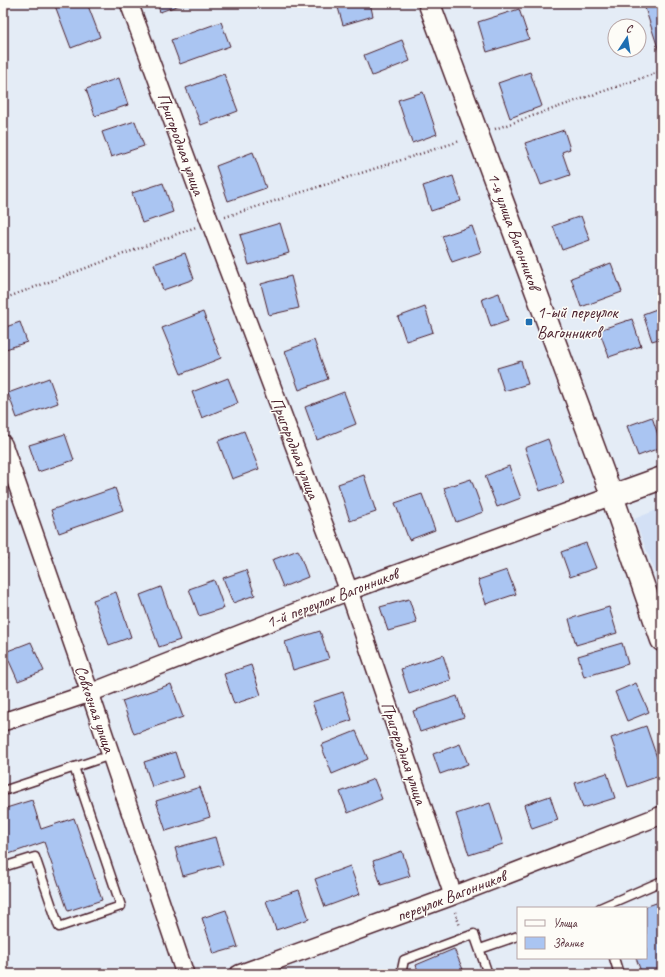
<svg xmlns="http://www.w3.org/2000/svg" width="665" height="977" font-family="Caveat,sans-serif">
  <rect width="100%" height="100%" fill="#e4ecf6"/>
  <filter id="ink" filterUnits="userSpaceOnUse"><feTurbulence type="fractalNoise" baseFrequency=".025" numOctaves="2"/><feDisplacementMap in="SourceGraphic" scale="8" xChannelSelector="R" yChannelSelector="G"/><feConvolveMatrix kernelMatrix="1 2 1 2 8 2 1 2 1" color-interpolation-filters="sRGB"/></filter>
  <g filter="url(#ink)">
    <path fill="#d3e0f5" d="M662,508v81l-28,-70z"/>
    <g fill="#aac5f2" stroke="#4a1f2b">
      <path d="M54,3h33l13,34 -29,11z"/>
      <path d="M157,3h28l-25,9z"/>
      <path d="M340,3h30l3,13 -30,9 -6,-21z"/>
      <path d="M662,3v47l-3,1 -14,-43z"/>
      <path d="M519,9l10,30 -42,13 -9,-30z"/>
      <path d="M221,22l9,24 -50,18 -9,-24z"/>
      <path d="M402,40l8,21 -38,15 -8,-21z"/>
      <path d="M530,72l12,34 -32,12 -12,-35z"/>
      <path d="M224,74l14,37 -37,14 -15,-37z"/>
      <path d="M119,78l9,27 -33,11 -9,-27z"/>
      <path d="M423,92l14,42 -25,9 -14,-43z"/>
      <path d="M135,121l9,25 -33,11 -9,-25z"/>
      <path d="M564,130l6,19 -8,3 8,23 -29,10 -16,-42z"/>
      <path d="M253,152l13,36 -38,13 -12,-35z"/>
      <path d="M453,176l8,25 -30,10 -8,-25z"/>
      <path d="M163,183l10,29 -31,11 -10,-30z"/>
      <path d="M581,216l9,24 -28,10 -9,-24z"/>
      <path d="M280,223l9,30 -40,12 -9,-30z"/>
      <path d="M472,226l9,26 -29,10 -10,-26z"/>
      <path d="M185,253l9,26 -31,11 -9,-26z"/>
      <path d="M611,263l11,29 -41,15 -10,-29z"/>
      <path d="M291,276l8,32 -30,7 -8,-31z"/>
      <path d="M499,293l9,28 -17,6 -9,-28z"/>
      <path d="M425,307l8,25 -27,9 -8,-24z"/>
      <path d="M662,307v31l-10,3 -9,-27z"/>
      <path d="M203,312l18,46 -40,16 -19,-46z"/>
      <path d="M632,319l9,27 -32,11 -10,-27z"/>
      <path d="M20,322l7,20 -24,8v-22z"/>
      <path d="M314,340l14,39 -29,11 -14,-39z"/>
      <path d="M521,361l7,23 -24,7 -7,-23z"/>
      <path d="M49,378l9,25 -41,15 -9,-25z"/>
      <path d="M228,378l10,25 -36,15 -10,-26z"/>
      <path d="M344,392l12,32 -39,16 -12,-33z"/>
      <path d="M652,417l10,30 -24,9 -11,-30z"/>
      <path d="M244,431l15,38 -27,10 -14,-38z"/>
      <path d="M65,434l9,26 -36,12 -9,-27z"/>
      <path d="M548,439l16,44 -24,8 -15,-43z"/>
      <path d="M509,466l12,32 -24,9 -12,-31z"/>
      <path d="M364,475l12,37 -26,9 -12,-37z"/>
      <path d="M471,479l12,33 -27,10 -12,-34z"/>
      <path d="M115,488l8,22 -64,23 -8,-23z"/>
      <path d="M422,494l13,36 -26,10 -14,-37z"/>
      <path d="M586,543l10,25 -26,9 -9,-25z"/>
      <path d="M3,550l4,9 -4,2z"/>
      <path d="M298,550l10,27 -25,10 -11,-27z"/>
      <path d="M246,570l9,25 -22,8 -10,-25z"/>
      <path d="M507,570l9,24 -30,10 -8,-24z"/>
      <path d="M214,580l10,28 -25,8 -10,-27z"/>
      <path d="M161,587l19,53 -21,7 -19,-52z"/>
      <path d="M116,592l15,45 -22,8 -16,-45z"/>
      <path d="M409,599l8,24 -29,8 -8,-24z"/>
      <path d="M609,607l8,26 -41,12 -7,-26z"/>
      <path d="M320,631l9,28 -36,11 -8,-28z"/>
      <path d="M31,642l13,29 -26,10 -13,-29z"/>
      <path d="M622,643l6,21 -44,13 -6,-21z"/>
      <path d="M443,655l8,25 -42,14 -8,-25z"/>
      <path d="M251,665l10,30 -27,9 -10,-30z"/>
      <path d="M636,683l13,29 -22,9 -12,-29z"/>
      <path d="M171,684l12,33 -49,17 -12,-33z"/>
      <path d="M343,692l9,28 -30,10 -10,-28z"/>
      <path d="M457,696l7,21 -44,15 -7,-21z"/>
      <path d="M646,726l16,46v3l-34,12 -17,-49z"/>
      <path d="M356,731l12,28 -36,15 -11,-29z"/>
      <path d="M460,744l8,20 -28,10 -7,-20z"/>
      <path d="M175,752l8,25 -31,10 -8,-25z"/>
      <path d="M607,773l8,25 -32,10 -8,-25z"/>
      <path d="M374,779l8,20 -34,14 -8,-21z"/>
      <path d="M200,787l10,30 -44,14 -10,-30z"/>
      <path d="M550,796l8,24 -26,9 -8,-24z"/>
      <path d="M32,800l9,29 33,-11 28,82 -34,11 -24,-69 -41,14v-47z"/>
      <path d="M490,803l13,41 -34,11 -13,-41z"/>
      <path d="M215,837l8,28 -40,11 -8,-28z"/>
      <path d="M402,851l8,25 -29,9 -8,-24z"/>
      <path d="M350,866l10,28 -35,13 -10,-28z"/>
      <path d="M299,890l10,29 -33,11 -10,-29z"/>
      <path d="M659,902l3,9v63h-20l-6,-16h10v-50h-4z"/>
      <path d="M226,910l12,37 -24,7 -12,-36z"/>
      <path d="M454,949l11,25h-46l-3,-9z"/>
    </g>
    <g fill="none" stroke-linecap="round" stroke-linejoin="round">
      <g stroke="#4a1f2b" stroke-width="11">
        <g id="service">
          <path d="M3,791l108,-36"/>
          <path d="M3,867l32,-10 24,70 62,-21 -47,-139"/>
          <path d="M600,908l62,-27"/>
          <path d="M480,949l38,-13"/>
          <path d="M614,958l5,16"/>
          <path d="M401,974l3,-14 70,-26 14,40"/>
        </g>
      </g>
      <g stroke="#4a1f2b" stroke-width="20">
        <g id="minor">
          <path d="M129,3l81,219 139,369 104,304"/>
          <path d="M3,444l87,249 95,281"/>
          <path d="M3,722l87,-29 259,-102 263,-95"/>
          <path d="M239,974l211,-77 212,-82"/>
        </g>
      </g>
      <g stroke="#4a1f2b" stroke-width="24">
        <path id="tertiary" d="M429,3l183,493"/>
      </g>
      <g stroke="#4a1f2b" stroke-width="25">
        <path id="secondary" d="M662,478l-50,18 50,144"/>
      </g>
      <g stroke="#4a1f2b" stroke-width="2.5" stroke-dasharray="1 3" stroke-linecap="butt">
        <path d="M495,129l167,-58"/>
        <path d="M225,217l235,-76"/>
        <path d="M3,299l193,-72"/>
        <path d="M455,912l5,14"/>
      </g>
      <use href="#service" stroke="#fdfcf7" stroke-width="8"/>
      <use href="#minor" stroke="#fdfcf7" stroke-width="17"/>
      <use href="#tertiary" stroke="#fdfcf7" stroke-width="21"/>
      <use href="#secondary" stroke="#fdfcf7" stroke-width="22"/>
    </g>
  </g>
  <rect fill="#1f6fb2" stroke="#fdfcf7" stroke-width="1.5" x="525" y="318" width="8" height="8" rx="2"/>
  <g text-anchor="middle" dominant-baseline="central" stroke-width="3" stroke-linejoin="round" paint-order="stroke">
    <g font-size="17" fill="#4a1f2b" stroke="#fdfcf7">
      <text transform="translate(181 144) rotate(70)">Пригородная улица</text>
      <text transform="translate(514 231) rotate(70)">1-я улица Вагонников</text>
      <text transform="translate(295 448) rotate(69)">Пригородная улица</text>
      <text transform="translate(332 598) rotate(-21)">1-й переулок Вагонников</text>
      <text transform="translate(95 709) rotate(71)">Совхозная улица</text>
      <text transform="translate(404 753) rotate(71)">Пригородная улица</text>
      <text transform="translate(451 896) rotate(-21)">переулок Вагонников</text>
    </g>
    <g font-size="17" fill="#4a1f2b" stroke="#fdfcf7" text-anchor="start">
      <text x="537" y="312">1-ый переулок<tspan x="537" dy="20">Вагонников</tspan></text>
    </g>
  </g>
  <rect width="665" height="977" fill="none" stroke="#fdfcf7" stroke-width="16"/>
  <rect x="8" y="8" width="649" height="961" fill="none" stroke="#4a1f2b" stroke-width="1.5" filter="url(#ink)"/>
  <rect x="517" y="907" width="130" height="52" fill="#fdfcf7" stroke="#b5a4a5"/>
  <rect x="525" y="920" width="20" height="6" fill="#fdfcf7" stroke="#b5a4a5"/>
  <text x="553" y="927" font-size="12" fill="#4a1f2b">Улица</text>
  <rect x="525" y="937" width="20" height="12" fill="#aac5f2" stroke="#b5a4a5"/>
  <text x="553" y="947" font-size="12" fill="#4a1f2b">Здание</text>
  <g transform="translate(627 38) rotate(12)"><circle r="19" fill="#fdfcf7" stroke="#b5a4a5"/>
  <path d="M0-3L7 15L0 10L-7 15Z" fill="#1f6fb2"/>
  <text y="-6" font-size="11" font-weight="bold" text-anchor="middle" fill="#4a1f2b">С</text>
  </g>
</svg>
